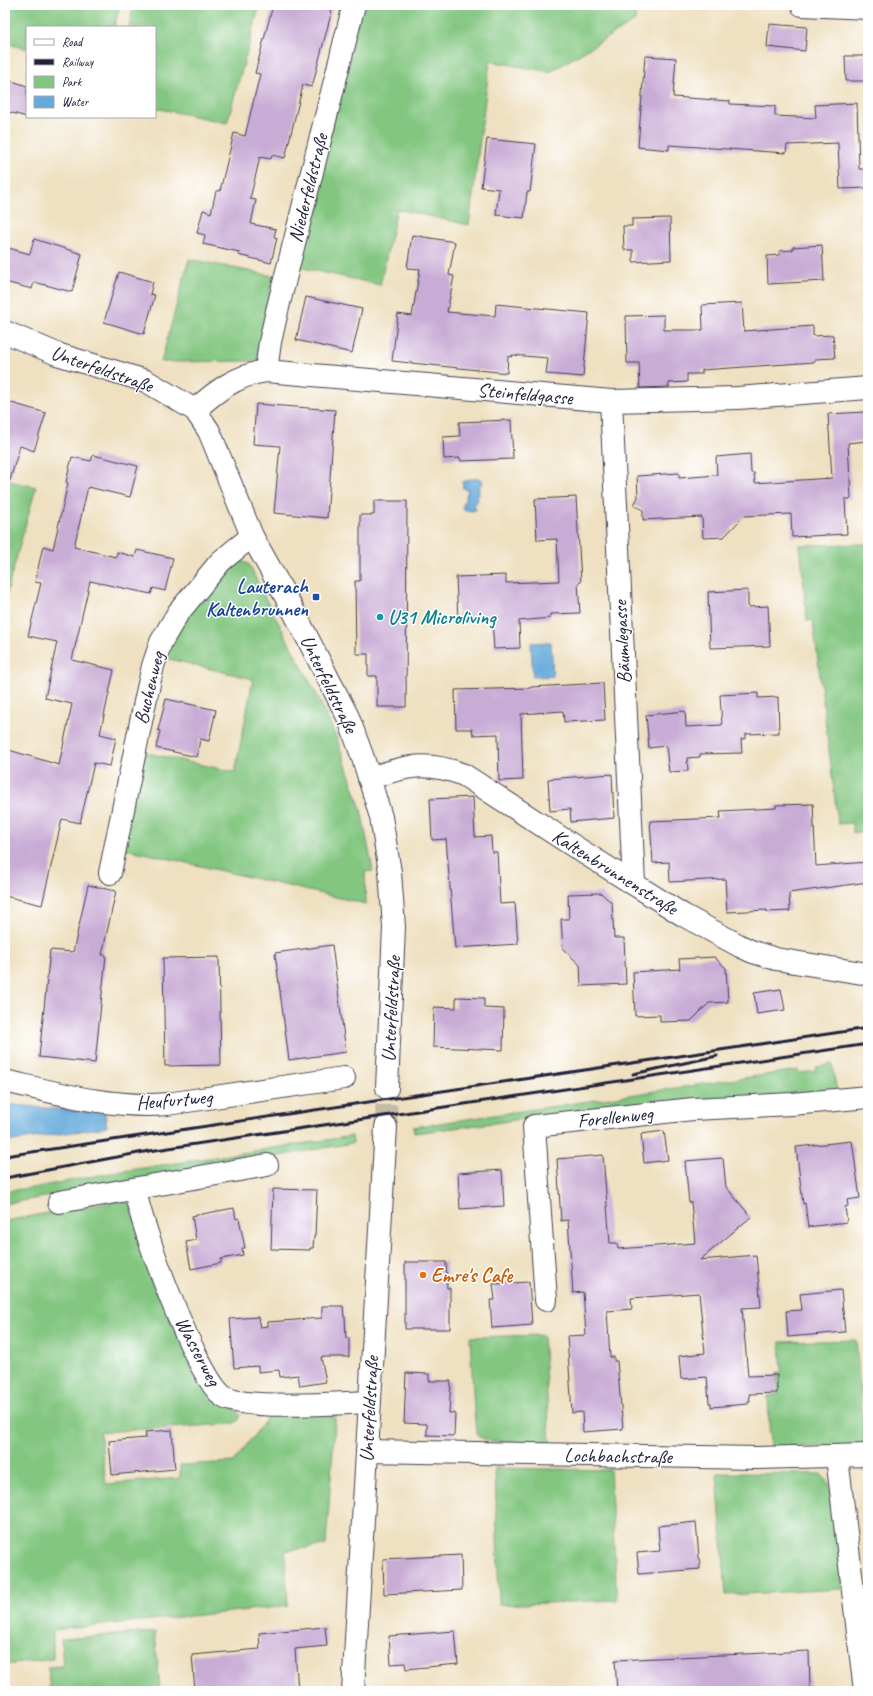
<svg xmlns="http://www.w3.org/2000/svg" width="873" height="1696" font-family="Caveat,sans-serif">
  <rect width="100%" height="100%" fill="#fff"/>
  <filter id="ink" filterUnits="userSpaceOnUse"><feTurbulence type="fractalNoise" baseFrequency=".025" numOctaves="2"/><feDisplacementMap in="SourceGraphic" scale="8" xChannelSelector="R" yChannelSelector="G"/><feConvolveMatrix kernelMatrix="1 2 1 2 8 2 1 2 1" color-interpolation-filters="sRGB"/></filter>
  <filter id="wash" filterUnits="userSpaceOnUse"><feTurbulence type="fractalNoise" baseFrequency=".012" numOctaves="4" result="noise"/><feDisplacementMap in="SourceGraphic" scale="16" xChannelSelector="R" yChannelSelector="G"/><feGaussianBlur stdDeviation="0.9" result="paint"/><feColorMatrix in="noise" values="0 0 0 0 0 0 0 0 0 0 0 0 0 0 0 0 0 1.4 0 .05"/><feComposite in="paint" operator="in"/></filter>
  <g filter="url(#wash)">
    <rect width="100%" height="100%" fill="#eee0c0"/>
    <g fill="#82c680" stroke="#52745e">
      <path d="M5,5h115l-6,22h-87v22l-18,-5 -4,15z"/>
      <path d="M134,5h126l-33,118 -72,-15v-81h-26z"/>
      <path d="M361,5h275l-1,16 -85,51 -60,-11 -21,164 -72,-16 -17,76 -82,-18z"/>
      <path d="M189,259l84,17 -16,85 -96,1z"/>
      <path d="M5,480l31,7 -31,112z"/>
      <path d="M868,544v287l-15,2 -1,-10 -14,1 -25,-204 -6,1 -7,-76z"/>
      <path d="M241,561l8,3 14,30 54,101 20,44 24,70 12,62 -8,1 1,32 -244,-56 21,-96 92,20 18,-93 -88,-21 14,-35 54,-59z"/>
      <path d="M832,1064l5,28 -280,23 -143,18 -1,-6 385,-57v3l18,-2v-4z"/>
      <path d="M352,1136l1,7 -348,61v-13l27,-3 72,-14z"/>
      <path d="M112,1201l14,1 4,3 105,204 5,5c0,7 -3,8 -9,10l-131,8 6,52 74,-6v-13l54,-3 36,-48 66,-5 -10,136 -41,6 3,55 -235,24v29l-48,6v-444z"/>
      <path d="M543,1335l7,108 -60,-2 -11,-4 -3,-6 -2,-21 -4,-73z"/>
      <path d="M856,1340l9,105 -95,2 -2,-51 11,-2 -2,-22h5l-2,-30z"/>
      <path d="M495,1468l115,2 7,130 -118,5z"/>
      <path d="M717,1473l104,1 8,10 9,49 5,56 -117,6z"/>
      <path d="M155,1632l5,59h-110l-2,-24 15,-1 -2,-27z"/>
    </g>
    <g fill="#65aadb" stroke="#44668b">
      <path d="M476,478l5,1 2,3 -5,6 2,2 -2,2 2,2 -3,2 1,4 -4,5 2,5 -5,1 -3,-1h-5v-5l5,-15 -5,-2 -1,-6z"/>
      <path d="M551,642l2,34 -20,1 -2,-34z"/>
      <path d="M5,1104l92,9h8l2,14 -102,15z"/>
    </g>
    <g id="blocks">
      <g fill="#c9acd5">
        <path d="M273,5h40l19,5 -20,77 -9,-2 -18,73 -13,-3 -1,4 -11,-2 -10,42 6,1 -5,24 25,5 -2,8 3,1 -6,25 -33,-8 1,-3 -36,-8 2,-9 -8,-2 6,-23 8,3 5,-22h4l14,-58 11,3 15,-62 -5,-1z"/>
        <path d="M769,24l38,3 -2,24 -38,-4z"/>
        <path d="M645,56l31,2 -3,39 57,4v3l45,2v10l41,2 -1,-13 42,-2 2,66h9v19l-28,1 -2,-46 -51,2 -1,8 -117,-8v5l-31,-3z"/>
        <path d="M845,56h23v25h-22z"/>
        <path d="M9,80l18,6v31l-22,-6v-20z"/>
        <path d="M487,139l49,5 -6,48h-3l-3,26 -28,-3 3,-26 -18,-2z"/>
        <path d="M670,218l1,42 -38,2v-12h-9l-1,-24h9v-7z"/>
        <path d="M412,235l43,7 -6,33 5,1 -7,36 48,4 1,-12 93,9 -6,64 -37,-3 2,-16 -36,-3v2l-4,-1 -1,17 -115,-12 6,-47 14,2 8,-47 -13,-1z"/>
        <path d="M34,239l48,15 -10,38 -38,-10 -2,7 -27,-7v-35l25,7z"/>
        <path d="M822,245l2,36 -56,3 -1,-28 13,-1 -1,-4 14,-1v-3z"/>
        <path d="M119,272l34,10 -3,12 5,1 -11,39 -40,-12z"/>
        <path d="M306,297l56,12 -10,44 -56,-13z"/>
        <path d="M742,303l2,28 69,-5v10l20,-1 2,23 -20,1v3l-113,8v4h-15v8l-18,1v4l-29,1 -1,-25h-12l-1,-47 38,-1v15h39l-1,-25z"/>
        <path d="M5,401l41,12 -12,38 -14,-5 -10,34 -5,-1z"/>
        <path d="M256,404l79,6 -8,108 -53,-5 6,-67 -27,-2z"/>
        <path d="M865,412l2,29 -19,2 3,56h-6l2,35 -55,3 -1,-23 -47,2 -20,21 -21,1 -1,-21 -59,3v-10l-9,-5 4,-8 -1,-21 42,-3v5l38,-3 -1,-18 34,-3 1,19h3l1,10 77,-5 -4,-64z"/>
        <path d="M511,420l2,39 -52,2 -1,-3 -16,1 -1,-22 17,-1 -1,-14z"/>
        <path d="M93,455l45,11 -8,31 -42,-10 -14,60 42,10 1,-5 18,5 2,-7 36,8 -8,33 -12,-3 -2,6 -61,-13 -18,79 42,10 -14,64 16,4 -6,28 -16,-3 -14,60 -18,-4 -20,86 -37,-9v-133l4,-13 50,15 13,-61 -27,-6 12,-56 -29,-6 13,-53 -6,-1 8,-36 10,3 15,-66 -2,-1 6,-25 19,4z"/>
        <path d="M576,497l5,85 -3,1 2,30 -30,1v4l-31,3 1,27 -26,1 -2,-30 -34,1 -2,-43 50,-2v8l53,-2 -2,-42 -20,1 -2,-41z"/>
        <path d="M374,501h33l-1,206h-29v-31h-9v-22h-12l-1,-73h5v-66h14z"/>
        <path d="M748,590v17l20,-1 2,40 -60,2 -2,-56z"/>
        <path d="M603,683l2,37 -41,2 -1,-11 -42,3 2,66 -24,1 -1,-47 -25,1 -1,-6h-16l-1,-39 76,-2v-1z"/>
        <path d="M758,693v5l20,-1 1,36 -33,1v5h-5l1,14 -42,1v3l-13,1 1,13 -19,1 -3,-26 -17,2 -3,-33 39,-4 1,16 36,-2 -2,-30z"/>
        <path d="M166,699l50,11 -7,31 -9,-2 -3,18 -41,-9 4,-17 -2,-1z"/>
        <path d="M612,774l2,44 -43,4 -1,-13 -20,2 -2,-32z"/>
        <path d="M473,797l2,40 16,-1 1,16h5l3,52 15,-1 3,41 -63,4 -9,-109 -14,1 -2,-41z"/>
        <path d="M813,804l3,62 52,-4v20l-79,11 1,18 -23,1v-2l-40,2 -2,-33 -55,3 -1,-20 -16,1 -3,-42 71,-3 -1,-7 56,-3v-3z"/>
        <path d="M88,885l28,6 -14,64h4l-11,108 -56,-6 11,-107 23,2z"/>
        <path d="M601,893l11,10 2,35h10l2,46 -45,2 -1,-21 -17,-16 -2,-30h8l-1,-25z"/>
        <path d="M332,945l14,107 -57,8 -14,-107z"/>
        <path d="M219,957l2,108 -56,1 -2,-108z"/>
        <path d="M714,957l12,11 2,34 -19,1 -18,18 -31,1v-7l-25,1 -2,-44 47,-3 -1,-10z"/>
        <path d="M781,989l4,21 -28,4 -3,-21z"/>
        <path d="M456,997l28,1v10l20,1 -1,41 -70,-3 1,-40 22,1z"/>
        <path d="M664,1131l4,29 -24,3 -3,-29z"/>
        <path d="M852,1141l8,57 -13,2 1,6 -3,1 2,15 -39,5 -3,-24 -2,1 -7,-57z"/>
        <path d="M603,1155l7,88h7l1,6 77,-6 -4,-41 -2,1 -4,-42 38,-3 3,29 25,30 -51,43 56,-5 5,52 -19,1 6,68 29,-1v18l-28,1 1,7h-2v3l-37,3v-4h-2l-2,-26 -26,2 -2,-23 26,-3 -6,-60 -68,5 1,11 -25,2 3,46h4v4h3l6,68 -40,3 -1,-20 -10,1 -5,-77 19,-1 -3,-43 -10,1 -5,-73 -7,1 -4,-62z"/>
        <path d="M502,1170l2,36 -44,3 -2,-36z"/>
        <path d="M273,1189l44,1 -2,46h-1l-1,12h-3v2l-39,-1z"/>
        <path d="M234,1208l2,11 3,-1 6,30h-3l1,7 -22,4v4l-30,6 -5,-27 10,-2 -4,-24z"/>
        <path d="M405,1262h41l1,26h3v41h-45z"/>
        <path d="M529,1282l3,43 -40,3 -2,-28h5l-2,-16z"/>
        <path d="M841,1290l4,42 -57,5 -2,-26 16,-1 -2,-16z"/>
        <path d="M322,1306h21l1,11h1l1,21h3v19h-28l5,25 -26,4 -2,-11 -18,2 -1,-7 -21,2v-6l-24,2 -4,-49 28,-2 2,10 8,-1v-4l54,-4z"/>
        <path d="M406,1373l23,1v7h22l-2,32h6l-1,23 -27,-1v-11l-23,-1z"/>
        <path d="M172,1430l3,39 -63,6 -3,-34 37,-3 -1,-6z"/>
        <path d="M696,1522l4,47 -61,5 -2,-21 23,-2 -2,-25z"/>
        <path d="M461,1555l1,35 -78,4 -1,-35z"/>
        <path d="M325,1627l2,19 -32,3 3,42h-103l-3,-36 68,-6 -1,-16z"/>
        <path d="M455,1631l3,33 -52,5 -1,-6 -14,1 -2,-28z"/>
        <path d="M809,1651l1,40h-193l-2,-31z"/>
      </g>
    </g>
  </g>
  <g filter="url(#ink)">
    <use href="#blocks" fill-opacity="0" stroke="#413e4f" stroke-width="1"/>
    <g fill="none" stroke-linecap="round" stroke-linejoin="round">
      <path stroke="#c5baa5" stroke-width="22" stroke-dasharray="22 11" stroke-linecap="butt" d="M386,1127l1,-39"/>
      <g stroke="#413e4f" stroke-width="24">
        <g id="street">
          <path d="M802,5l66,3"/>
          <path d="M5,332l52,22 89,27 49,29 14,21 43,105 40,72 56,109 15,41 18,59 9,55 4,55 -7,161"/>
          <path d="M266,371l4,-29 7,-31 77,-306"/>
          <path d="M611,401l23,483"/>
          <path d="M195,410c21,-19 42,-35 71,-39l345,30 127,-3 130,-10"/>
          <path d="M369,779c36,-14 59,-18 95,-4l119,77 100,63 57,31 13,6 23,7 92,15"/>
          <path d="M110,873l35,-171 8,-36 8,-24 17,-29 43,-52 31,-25"/>
          <path d="M5,1081c52,12 108,28 162,23l177,-26"/>
          <path d="M135,1189c5,35 62,190 89,208 20,13 117,6 145,5"/>
          <path d="M59,1202l208,-37"/>
          <path d="M546,1300l-12,-174 159,-17 99,-5 76,-7"/>
          <path d="M367,1451l389,7 112,-3"/>
          <path d="M837,1457l28,234"/>
          <path d="M353,1691l33,-564"/>
        </g>
      </g>
      <use href="#street" stroke="#fff" stroke-width="22"/>
      <g stroke="#22223b" stroke-width="3">
        <path d="M633,1074l84,-18"/>
        <path d="M5,1156l863,-128"/>
        <path d="M5,1178l144,-27 719,-107"/>
      </g>
    </g>
  </g>
  <rect fill="#1a4fb4" stroke="#fff" stroke-width="1.5" x="312" y="593" width="8" height="8" rx="2"/>
  <circle fill="#0f9aa8" stroke="#fff" stroke-width="1.5" cx="380" cy="617" r="4"/>
  <circle fill="#e8710a" stroke="#fff" stroke-width="1.5" cx="423" cy="1275" r="4"/>
  <g text-anchor="middle" dominant-baseline="central" stroke-width="3" stroke-linejoin="round" paint-order="stroke">
    <g font-size="20" fill="#22223b" stroke="#fff">
      <text transform="translate(308 188) rotate(-76)">Niederfeldstraße</text>
      <text transform="translate(102 369) rotate(19)">Unterfeldstraße</text>
      <text transform="translate(525 394) rotate(5)">Steinfeldgasse</text>
      <text transform="translate(622 642) rotate(-93)">Bäumlegasse</text>
      <text transform="translate(329 684) rotate(64)">Unterfeldstraße</text>
      <text transform="translate(149 688) rotate(-76)">Buchenweg</text>
      <text transform="translate(615 872) rotate(32)">Kaltenbrunnenstraße</text>
      <text transform="translate(391 1009) rotate(-87)">Unterfeldstraße</text>
      <text transform="translate(174 1100) rotate(-5)">Heufurtweg</text>
      <text transform="translate(615 1117) rotate(-6)">Forellenweg</text>
      <text transform="translate(198 1351) rotate(62)">Wasserweg</text>
      <text transform="translate(369 1409) rotate(-87)">Unterfeldstraße</text>
      <text transform="translate(618 1456) rotate(1)">Lochbachstraße</text>
    </g>
    <g font-size="20" font-weight="bold" fill="#164399" stroke="#fff" text-anchor="end">
      <text x="308" y="586">Lauterach<tspan x="308" dy="23">Kaltenbrunnen</tspan></text>
    </g>
    <g font-size="20" font-weight="bold" fill="#0d838f" stroke="#fff" text-anchor="start">
      <text x="388" y="617">U31 Microliving</text>
    </g>
    <g font-size="20" font-weight="bold" fill="#c56008" stroke="#fff" text-anchor="start">
      <text x="431" y="1275">Emre's Cafe</text>
    </g>
  </g>
  <rect width="873" height="1696" fill="none" stroke="#fff" stroke-width="20"/>
  <rect x="26" y="26" width="130" height="92" fill="#ffffff" stroke="#a7a7b1"/>
  <rect x="34" y="39" width="20" height="6" fill="#ffffff" stroke="#a7a7b1"/>
  <text x="62" y="46" font-size="12" fill="#22223b">Road</text>
  <rect x="34" y="59" width="20" height="6" fill="#22223b" stroke="#a7a7b1"/>
  <text x="62" y="66" font-size="12" fill="#22223b">Railway</text>
  <rect x="34" y="76" width="20" height="12" fill="#82c680" stroke="#a7a7b1"/>
  <text x="62" y="86" font-size="12" fill="#22223b">Park</text>
  <rect x="34" y="96" width="20" height="12" fill="#65aadb" stroke="#a7a7b1"/>
  <text x="62" y="106" font-size="12" fill="#22223b">Water</text>
</svg>
